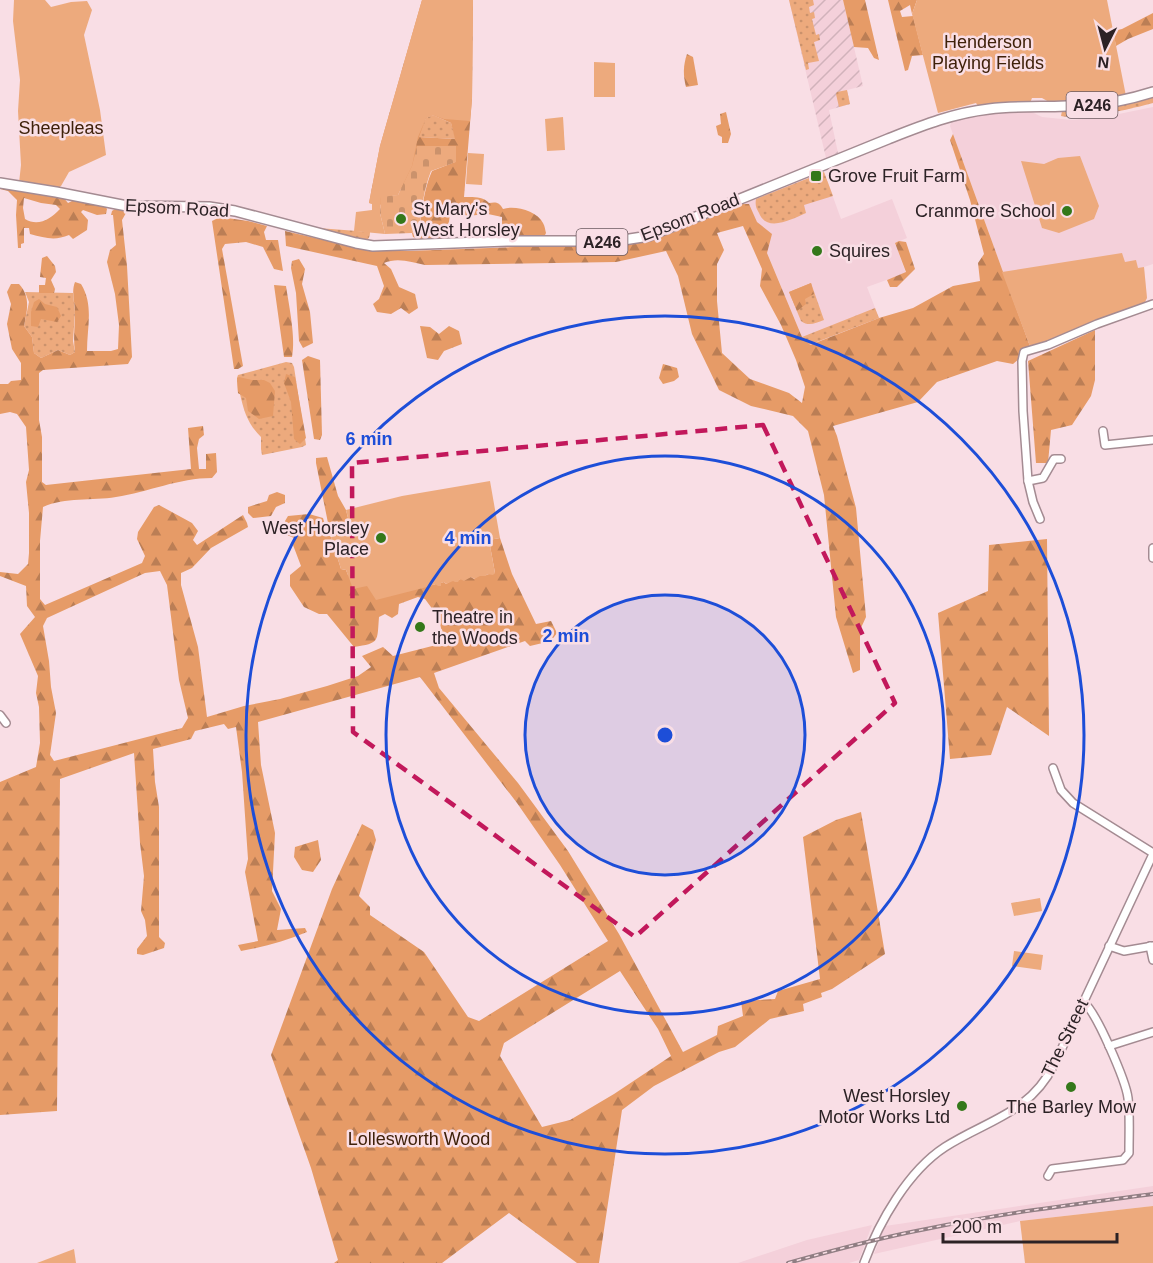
<svg xmlns="http://www.w3.org/2000/svg" width="1153" height="1263" font-family="Helvetica,sans-serif">
  <defs>
    <pattern id="industrial-furrows" width="10" height="10" patternUnits="userSpaceOnUse" patternTransform="scale(1.5)"><rect width="10" height="10" fill="#f4d0da"/><path d="M-1 1l2-2M0 10L10 0M9 11l2-2" fill="none" stroke="#d1b2bb"/></pattern>
    <pattern id="grass-dots" width="8" height="8" patternUnits="userSpaceOnUse" patternTransform="scale(1.5)"><rect width="8" height="8" fill="#edaa7d"/><path d="M2 2h.1M6 6h.1" fill="none" stroke="#cb926c" stroke-width="1.8" stroke-linecap="round"/></pattern>
    <pattern id="forest-firs" width="22" height="20" patternUnits="userSpaceOnUse" patternTransform="scale(1.5)"><rect width="22" height="20" fill="#e69b67"/><path d="M5 1l3.5 6h-7zM16 11l3.5 6h-7z" fill="#bb7e55"/></pattern>
    <pattern id="cemetery-stones" width="16" height="16" patternUnits="userSpaceOnUse" patternTransform="scale(1.5)"><rect width="16" height="16" fill="#edaa7d"/><path d="M2 7V4a2 2 0 0 1 4 0v3zM10 15v-3a2 2 0 0 1 4 0v3z" fill="#cb926c"/></pattern>
  </defs>
  <rect width="100%" height="100%" fill="#f9dee5"/>
  <g fill="#f4d0da">
    <path d="M1153,107v157l-9,3 3,31 -116,51 -81,-223 2,-7 16,-3 58,-7 16,8 30,3 32,-3z"/>
    <path d="M824,172l17,47 51,-20 15,39 -12,5 11,30 -39,14 12,31 -70,27 -7,-8 -35,-84 -24,-49z"/>
    <path d="M1153,1186v20l-133,15 -146,33 11,-28z"/>
    <path d="M872,1225l-13,35 -10,3h-111l69,-23z"/>
  </g>
  <path fill="url(#industrial-furrows)" d="M789,0h54l20,86 -16,4 3,14 -21,6 9,43 -12,5z"/>
  <g fill="url(#grass-dots)">
    <path d="M789,0h24l1,5 -5,2 1,6 4,-1 1,6 -3,1 4,16 3,-1 1,6 -6,2 5,19 -11,2 1,6 -3,1z"/>
    <path d="M847,90l3,14 -11,3 -3,-13 1,-2z"/>
    <path d="M1153,96v7c-22,6 -69,17 -92,13l1,-5z"/>
    <path d="M433,115l18,8 5,16 -38,-2 8,-19z"/>
    <path d="M824,172l9,24 -29,9 2,8c-14,6 -39,20 -47,0 -3,-5 -4,-8 -3,-14z"/>
    <path d="M318,228l52,4c0,6 -2,8 -7,9l-29,-7z"/>
    <path d="M811,283l13,37c-9,3 -15,7 -23,1l-12,-29z"/>
    <path d="M25,292l48,1 2,19 -2,29 2,11 -5,3 -12,-5 -17,8 -7,-5 -2,-16 -8,-11 5,-24z"/>
    <path d="M875,308l4,10 -70,27 -7,-8z"/>
    <path d="M286,362l6,1 2,4 12,78 -4,2 -40,8 -1,-6v-12c-13,-13 -17,-25 -21,-43l-2,-1 -1,-15 1,-3z"/>
  </g>
  <g fill="url(#forest-firs)" fill-rule="evenodd">
    <path d="M422,0h51l-1,99 -8,98c8,0 19,-1 25,6 7,-1 10,-1 14,6 12,-4 34,2 40,14 2,3 2,7 3,10l-1,2 -36,1 -7,-2v-17l-14,-3 -22,2 -4,-6 1,-5h-12l-4,34 -23,2 -11,-4 -1,-4 8,-5c2,-20 4,-39 12,-57l23,-9 1,-15 -76,58 -11,-2 11,-57zM433,115l18,8 4,16 -36,-2 7,-19z"/>
    <path d="M843,0h22l14,60 -5,-2 -6,-10 -14,-1z"/>
    <path d="M888,0h29l-5,14 -2,-9 -10,6 2,6 11,-1 10,39 -11,1 -4,14 -3,1z"/>
    <path d="M1153,13v16l-25,10 -12,7 -3,-15 9,-2z"/>
    <path d="M687,54l6,3 5,28 -12,2c-3,-12 -3,-21 1,-33z"/>
    <path d="M726,112l5,22 -3,9h-6v-6l-4,-2 -2,-9 5,-2 -1,-10z"/>
    <path d="M953,134l78,215 -18,15 -16,-3 -60,21 -19,20 -85,24 4,10 19,72 10,109 -6,13v40l-7,3 -17,-56 -12,-122 -16,-64 -15,-15 -42,-10 -32,-16 -27,-56 -14,-58 -12,-25 -50,11 -191,3c-13,-3 -28,-8 -41,-2l7,6 8,18 16,7 3,14 -9,6 -8,-6 -10,6 -14,-2 -4,-8 6,-5 5,-13 -7,-20 -91,-20 -1,-15 82,19 41,1 136,-5 43,1 33,-1 31,-5 92,-37h6l8,18 15,12 -5,19 35,84 8,8 69,-27 34,-10 40,-22 27,-5 -2,-18 6,-9 -14,-54 -20,-60zM743,226l19,43 -2,17 21,39 15,35 9,27 -3,16 -13,-10 -39,-14 -28,-26 -5,-52v-37l7,-14 -7,-17z"/>
    <path d="M0,187l62,9 6,7 6,-3 31,6 2,3 -1,5 -9,1 -14,-5 -2,2 7,8 -1,10 -14,9 -4,-4c-14,6 -24,3 -39,-1l-1,-6h-5v15l-3,1v4h-3l-2,-33 1,-15 -9,-9 -8,-2zM24,198l17,5 15,2 4,4c-9,10 -22,18 -35,10l-2,-11z"/>
    <path d="M115,209l7,1 4,3 -4,7 5,46 5,91 -4,7 -85,6 -4,3v47l3,17v45l4,3 145,-16 -3,-41 15,-2 1,9 -5,4 -2,9 2,21h7v-15l10,-1 1,19 -5,6c-33,0 -64,14 -96,19 -24,4 -51,0 -73,10l-3,34v58l5,6 97,-42 3,-7 -8,-17 1,-7 16,-25 5,-2 33,18 6,8 -5,9 4,5 46,-30 4,8 1,4 -37,21 -19,20 -11,5v12l17,62 9,70 37,-11 36,-7 47,-13 31,-10 13,-9 -9,-11 21,-9 10,9 51,-13 -5,-25 -14,-19 -7,-2 -19,7 -1,10 -6,4 -7,-4 -6,3c-2,25 1,26 -25,30l-27,-33h-8l-15,-7 -14,-21v-11l11,-9 -8,-21 1,-7 -7,-3 -2,-14 3,-5 21,-2 14,4 5,17 3,2 10,32 5,1 2,5 19,11 65,-1 12,-3 2,2 5,-3 20,-4 3,2 4,-3 17,-3 -6,-33 11,-2 12,36 24,50 15,-3 6,12 -6,8 -21,5 -5,-5 -91,32 5,15 79,95 50,68 51,83 64,118 34,-17 1,-9 25,-10 -2,-15 34,-2 3,-8 42,-12 -17,-142 33,-17 25,-8 24,142 -53,35 -11,4 1,4 -19,7 1,7 -34,8 -35,28 -16,5 -65,34 -32,24 -23,153h-22l-68,-50 -67,50h-108l4,-3 -27,-92 -40,-113 61,-166 30,-65 11,6 3,10 -17,56 11,11v8l54,37 44,65 11,4 129,-80 -48,-76 -43,-62 -97,-126 -162,45 3,43 14,68 -3,58 9,18 -4,21 28,-2 2,4c-21,9 -44,15 -66,19l-3,-6 20,-4 -13,-69 3,-13 -6,-87 -6,-45 -8,2 -4,-5 -29,7 -4,8 -38,10 2,33 4,25v130l6,6 -1,5 -21,7 -6,-1v-5l10,-13 -2,-16 -4,-9 3,-35 -4,-33 -6,-90 -74,26 -3,332 -57,4v-333l36,-15 4,-24 -1,-36 -3,-14 2,-17 -18,-42 15,-17 -8,-11 -1,-20 -26,-10v-4l18,2 10,-10 1,-11v-40l-3,-31 3,-12 -3,-43 -9,-13 -7,-2 -10,2v-30h8l3,-3 10,-1v-17l-9,-14 -5,-25 4,-20 -4,-12 4,-8h8c12,13 8,27 5,42l8,11 2,16 7,5 17,-8 12,5 5,-3c-2,-14 0,-26 0,-40 0,-10 -4,-20 0,-30l6,2c13,21 6,43 6,67h24l7,-2 1,-24 -4,-31 -8,-32 3,-12 6,-5 -3,-30h-2l1,-4zM160,571l7,14 12,95 9,38 -6,10 -128,33 -4,-6 6,-42 -5,-26 -2,-26 -6,-35 4,-8 98,-45zM620,971l38,58 13,27 -57,38 -44,26 -28,7 -42,-71 4,-13z"/>
    <path d="M220,217l28,4 19,5 -3,6 2,8h12l5,31 -9,-2 -11,-22 -17,-5 -21,2 -3,5 21,117 -5,3h-4l-22,-148z"/>
    <path d="M899,241l7,1 9,27 -18,18h-7l-3,-7 19,-8 -11,-29z"/>
    <path d="M47,256l8,10 1,6 -5,8 4,9 -1,4h-15v-8h6l1,-7 -6,-1 2,-19z"/>
    <path d="M299,259l6,10 -3,15 8,28 3,31 -10,5 -4,-7 -3,-48 -5,-25 1,-7z"/>
    <path d="M811,283l3,11 -9,5 1,5 -9,7 -8,-19z"/>
    <path d="M274,285l12,1c3,20 10,52 6,71h-8z"/>
    <path d="M39,299l6,5 12,3 4,9 -4,6 -16,-3 -3,8 -7,-1v-14l3,-10z"/>
    <path d="M420,326l10,1 9,7 10,-8 10,5 3,13 -18,7 -6,9 -11,-2z"/>
    <path d="M1095,330v50l-4,16 -19,29 -21,5 -3,33h-12l-8,-102z"/>
    <path d="M308,356l12,4 2,75 -2,5 -6,-1 -12,-79z"/>
    <path d="M663,364l14,4 2,9 -5,4 -11,3 -4,-6z"/>
    <path d="M286,374l9,3 11,61 -6,6 -6,-5 -3,-37 -7,-19z"/>
    <path d="M239,377l13,3h12l6,3 5,8 -2,25 -14,3 -11,-8 -2,-13 -8,-5 -1,-15z"/>
    <path d="M327,457l11,39 8,14 2,8 -5,9 -10,3 -4,-2 -13,-65v-5z"/>
    <path d="M277,492l8,3v8l-9,4 -5,9 -18,2 -5,-5v-6l19,-6 2,-6z"/>
    <path d="M1047,539l2,197 -42,-29 -16,48 -41,4 -12,-146 50,-22 1,-46z"/>
    <path d="M318,840l3,20 -8,12 -11,-2 -8,-13 1,-10z"/>
  </g>
  <path fill="url(#cemetery-stones)" d="M417,146h39v16l-25,9c-7,18 -10,38 -11,57l-8,5 -27,1 -5,-21 1,-17 17,-1 14,-29z"/>
  <g fill="#edaa7d">
    <path d="M14,0h31l6,7 20,-5 16,-1 5,9 -8,25 16,75 6,45 -37,17 -8,14 -3,2 -39,-5 2,-18 -3,-54 2,-31 -7,-59z"/>
    <path d="M422,0h51l-1,99 -2,22 -26,-2 -11,-4 -7,3 -8,19 -6,29 -14,29 -17,2 -1,16 5,21 -31,-3 2,-19 16,-2v-6l-3,-1 11,-57z"/>
    <path d="M917,0h190l19,96 -18,4 -59,2 -7,-4h-10l-2,5 -52,3 -2,-3 -38,10 -26,-99z"/>
    <path d="M594,62l21,1v34h-21z"/>
    <path d="M563,117l2,33 -18,1 -2,-32z"/>
    <path d="M468,153l16,1 -2,31 -16,-1z"/>
    <path d="M1080,156l19,50 -5,13 -35,14 -17,-5 -21,-67 23,3 14,-6z"/>
    <path d="M1122,253l3,9 11,-2 2,8 6,-1 3,31 -4,8 -112,43 -29,-77z"/>
    <path d="M490,481l10,57 -11,2 6,33 -2,2 -6,-1 -1,2h-6l-6,3 -3,-2 -7,4 -4,-2 -2,3h-3l-2,-1 -7,3 -2,-2 -3,1v3h-3l-3,-2 -4,2 -55,14 -9,-14 -14,3 -7,-19 -5,-1 -10,-32 3,-1 -1,-6 10,-3 5,-9 -2,-8 56,-14z"/>
    <path d="M1040,898l2,13 -28,5 -3,-13z"/>
    <path d="M1014,951l29,4 -2,15 -29,-4z"/>
    <path d="M1153,1206v57h-128l-5,-42z"/>
    <path d="M74,1249l2,14h-39z"/>
  </g>
  <g fill="none" stroke-linecap="round" stroke-linejoin="round">
    <g stroke="#a48b92" stroke-width="10">
      <g id="minor">
        <path d="M1103,431l2,14 48,-5"/>
        <path d="M1028,481l15,-3 11,-19h7"/>
        <path d="M1040,519l-7,-17 -5,-21 -5,-70 -1,-50 2,-9 24,-7 49,-21 56,-20"/>
        <path d="M1153,548v10"/>
        <path d="M0,715l6,8"/>
        <path d="M1053,768l8,22 12,13 80,50"/>
        <path d="M1109,946l15,5 29,-5"/>
        <path d="M1150,946l3,14"/>
        <path d="M1109,1046l44,-14"/>
        <path d="M1048,1176l4,-7 71,-9 6,-7v-3c0,-17 1,-35 -1,-52 -2,-16 -32,-88 -45,-96"/>
        <path d="M864,1263c15,-41 44,-92 81,-116 42,-27 84,-33 109,-82l99,-211"/>
      </g>
    </g>
    <g stroke="#a48b92" stroke-width="12">
      <path id="major" d="M0,183l56,9 71,14 82,1 26,4 121,32 17,3 134,-5h110l32,-5 239,-97c33,-13 65,-26 101,-30 32,-4 64,-1 96,-4 23,-1 46,-6 68,-13"/>
    </g>
    <use href="#minor" stroke="#fff" stroke-width="7"/>
    <use href="#major" stroke="#fff" stroke-width="9"/>
    <g stroke="#907e83" stroke-width="4">
      <path id="rail" d="M788,1263c46,-13 91,-25 138,-34 75,-16 151,-25 227,-35"/>
    </g>
    <use href="#rail" stroke="#f9dee5" stroke-width="1.5" stroke-dasharray="4.5" stroke-linecap="butt"/>
  </g>
  <path fill="none" stroke="#c2185b" stroke-width="4.5" stroke-dasharray="12 8" stroke-linejoin="round" d="M763,425l132,278 -260,234 -282,-205 -1,-269z"/>
  <circle cx="665" cy="735" r="140" fill="#1d4ed8" fill-opacity=".12"/>
  <g fill="none" stroke="#1d4ed8" stroke-width="3">
    <circle cx="665" cy="735" r="140"/>
    <circle cx="665" cy="735" r="279"/>
    <circle cx="665" cy="735" r="419"/>
  </g>
  <g fill="#34781a" stroke="#f9dee5" stroke-width="2">
    <rect x="810" y="170" width="12" height="12" rx="3"/>
    <circle cx="1067" cy="211" r="6"/>
    <circle cx="401" cy="219" r="6"/>
    <circle cx="817" cy="251" r="6"/>
    <circle cx="381" cy="538" r="6"/>
    <circle cx="420" cy="627" r="6"/>
    <circle cx="1071" cy="1087" r="6"/>
    <circle cx="962" cy="1106" r="6"/>
  </g>
  <g text-anchor="middle" dominant-baseline="central" stroke-width="5" stroke-linejoin="round" paint-order="stroke">
    <g fill="#f9dee5" stroke="#6a5a5f" stroke-width="1.5">
      <rect x="1066.5" y="92" width="51" height="26" rx="4.5"/>
      <rect x="576.5" y="229" width="51" height="26" rx="4.5"/>
    </g>
    <g font-size="16" font-weight="bold" fill="#2c2225">
      <text x="1092" y="105">A246</text>
      <text x="602" y="242">A246</text>
    </g>
    <g font-size="18" fill="#3f210a" stroke="#f9dee5">
      <text x="988" y="42">Henderson<tspan x="988" dy="21">Playing Fields</tspan></text>
      <text x="61" y="128">Sheepleas</text>
      <text x="419" y="1139">Lollesworth Wood</text>
    </g>
    <g font-size="18" fill="#2c2225" stroke="#f9dee5" text-anchor="start">
      <text x="828" y="176">Grove Fruit Farm</text>
      <text x="413" y="209">St Mary's<tspan x="413" dy="21">West Horsley</tspan></text>
      <text x="1055" y="211" text-anchor="end">Cranmore School</text>
      <text x="829" y="251">Squires</text>
      <text x="369" y="528" text-anchor="end">West Horsley<tspan x="369" dy="21">Place</tspan></text>
      <text x="432" y="617">Theatre in<tspan x="432" dy="21">the Woods</tspan></text>
      <text x="950" y="1096" text-anchor="end">West Horsley<tspan x="950" dy="21">Motor Works Ltd</tspan></text>
      <text x="1071" y="1107" text-anchor="middle">The Barley Mow</text>
    </g>
    <g font-size="18" fill="#2c2225" stroke="#f9dee5">
      <text transform="translate(177 208) rotate(3)">Epsom Road</text>
      <text transform="translate(690 217) rotate(-21)">Epsom Road</text>
      <text transform="translate(1065 1038) rotate(-64)">The Street</text>
    </g>
  </g>
  <circle cx="665" cy="735" r="9" fill="#1d4ed8" stroke="#f9dee5" stroke-width="3"/>
  <g font-size="18" text-anchor="middle" font-weight="bold" fill="#1d4ed8" stroke="#f9dee5" stroke-width="5" stroke-linejoin="round" paint-order="stroke">
    <text x="369" y="445">6 min</text>
    <text x="468" y="544">4 min</text>
    <text x="566" y="642">2 min</text>
  </g>
  <g transform="translate(1105 48) rotate(186)" stroke="#f9dee5" stroke-width="4.5" paint-order="stroke">
  <path d="M0-4.5L10 22L0 15L-10 22Z" fill="#2c2225"/>
  <text y="-9" font-size="16" font-weight="bold" text-anchor="middle" fill="#2c2225">N</text>
  </g>
  <path d="M943 1233v9h174v-9" fill="none" stroke="#2c2225" stroke-width="3"/>
  <text x="952" y="1233" font-size="18" fill="#2c2225" stroke="#f9dee5" stroke-width="4.5" paint-order="stroke">200 m</text>
</svg>
